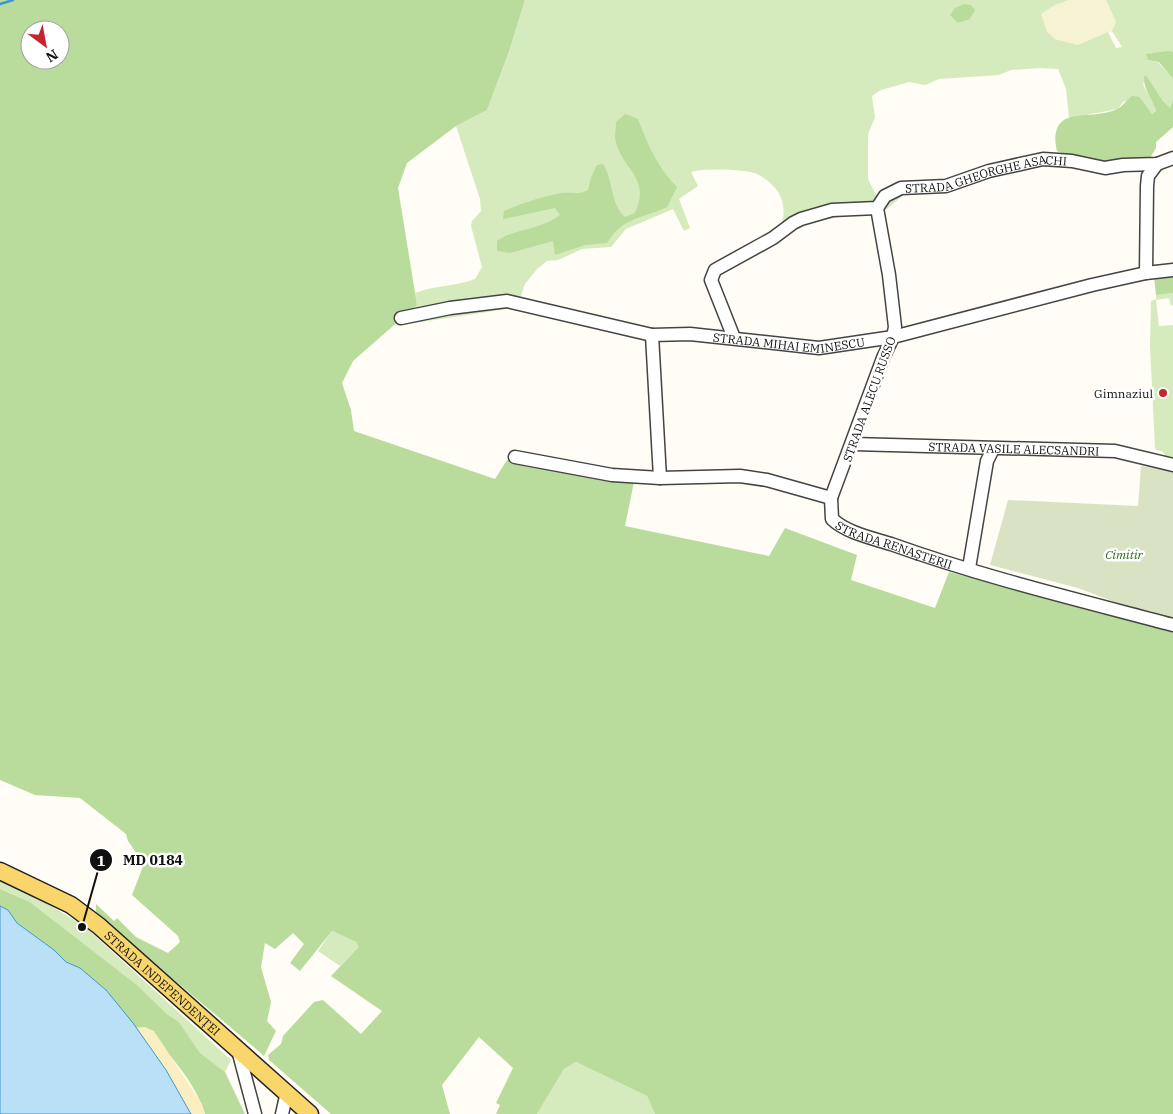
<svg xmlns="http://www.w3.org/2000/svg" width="1173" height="1114" font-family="'IBM Plex Serif',serif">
  <rect width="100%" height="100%" fill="#fffdf5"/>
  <path fill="#f6f3d4" d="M1069,0h37l10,22 -4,9 -34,14 -23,-6 -9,-7 -5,-18 14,-9z"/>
  <g fill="#d5ebbd">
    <path d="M525,0h544l-14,5 -14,9 6,18 8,7 23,6 30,-13 8,16 6,-1 -10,-16 4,-9 -10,-22h67v52l-26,2 1,6 10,2 15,17v21l-3,9 -7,-8 -17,-26 -3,10 10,16 3,10 -4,3 -12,-17 -17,5 -5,7 -49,9 -3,-29 -8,-20 -18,-1 -29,2 -12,5 -60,4 -14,6 -16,-3 -28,8 -9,6 3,22 -7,16v45l8,16 25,-12 4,11 -22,18 -34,3 -49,10h-19c8,-22 -3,-40 -24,-51 -10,-5 -55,-6 -66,-2l7,14 -19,13 11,29 -6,3 -11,-22 -47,20 -15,18 -29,2 -24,11 -11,1 -10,8 -12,15 -5,14 5,13 -18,-2 -112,17 22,-21 -2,-12c21,-8 39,-6 60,-14l7,-12 -11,-41 1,-5 9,-10 -1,-12 -24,-73 31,-16 22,-57z"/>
    <path d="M1173,293v12l-2,1 -2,-8 -13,2 3,26 14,-1v133h-7l-3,-6 -8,-3 -5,-103 1,-45 5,-2v-4z"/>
    <path d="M0,878l25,12 59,36 147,134 -6,12 -25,-19 -21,-31 -12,-8 -30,-29 -107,-83 -30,-13z"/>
    <path d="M332,931l24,11 4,5 -20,19 -22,-15z"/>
    <path d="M576,1062l71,34 8,18h-118l27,-45z"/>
  </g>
  <g fill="#b9dc9c" fill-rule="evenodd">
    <path d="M0,0h525l-16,52 -22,58 -31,16 -49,37 -9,25 19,117 -64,56 -11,22 9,27 3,21 141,48 12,-19 127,22 -9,44 144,30 16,-28 72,27 -6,25 84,28 14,-36 224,58v484h-518l-8,-18 -71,-34 -12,7 -27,45h-41l4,-9 -4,-2 17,-35 -34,-31 -37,48 8,29h-119l-62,-54 -1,-5 13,-11 2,-8 31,-34 9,-2 38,34 21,-23 -51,-35 28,-29 -3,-5 -24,-11 -32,40 -10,-8 14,-19 -11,-11 -18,16 -10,-6 -4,24 10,35 -4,19 9,10 -12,25c-56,-49 -114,-94 -168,-144v-8l18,17 3,-3 19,19 32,16 12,-11 -2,-6 -46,-41 12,-31 -16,-23 -2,-7 -46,-36 -45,-3 -35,-15zM30,30h30v30h-30z"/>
    <path d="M964,4l7,1 4,5 -5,9 -12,4 -8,-8 5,-7z"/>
    <path d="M1168,51l5,1v27l-14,-17 -11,-2 -2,-6z"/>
    <path d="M1146,75l17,26 7,7 3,-8v27l-17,15v6l-6,10 -43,7 -40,-9 -10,-5c-10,-49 35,-29 60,-42 5,-2 10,-9 15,-13l8,1 12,17 4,-3c-3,-12 -13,-22 -12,-34z"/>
    <path d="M625,114l13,5c10,26 19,48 39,68l-10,20c-26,12 -44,10 -60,36l-22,2 -30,10 -2,-14 -43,12 -13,-2v-10c19,-13 44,-11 63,-26l-5,-7 -52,11 1,-8c19,-8 37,-14 57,-18 11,-1 18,2 27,-3l3,-13 6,-12 6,-1c11,17 7,40 22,53l10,-4c17,-37 -15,-44 -20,-75 0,-5 1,-11 1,-16z"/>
    <path d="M1173,275v18l-17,2 -2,-18z"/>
    <path d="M0,889l30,13 107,83 30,29 12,8 21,31 25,19 20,42h-40c-10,-33 -38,-62 -60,-87l-9,1 -30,-38 -26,-22 -14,-6 -12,-12 -37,-27 -9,-13 -8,-4z"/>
  </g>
  <path fill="#fbeec1" d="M145,1027l9,4 48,73 3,10h-14l-25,-44 -30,-42z"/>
  <path fill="#d9e3c4" d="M1141,466l32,5v149l-30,-7 -65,-25 -88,-23 18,-65 130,6z"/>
  <path fill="#b9e0f7" stroke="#3f96cf" d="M0,906l8,4 9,13 37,27 12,12 14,6 26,22 27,33 33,47 25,44h-191z"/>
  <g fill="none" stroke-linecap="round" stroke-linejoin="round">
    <path stroke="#3f96cf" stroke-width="2.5" d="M0,4l13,-4"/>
    <g stroke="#444" stroke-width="15">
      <g id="minor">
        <path id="s1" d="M877,208l12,67 6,52 -2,10 -10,21 -52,140 1,21c15,14 40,19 59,25 92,33 188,56 282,81"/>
        <path d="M1146,273l1,-87 1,-10 9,-12"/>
        <path id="s2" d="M401,318l49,-10 57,-7 145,34 38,-1 129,14 74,-11 199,-52 54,-12 27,-3"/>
        <path d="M652,335l8,143"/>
        <path id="s3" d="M734,338l-23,-58 4,-10 58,-32 20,-15 8,-4 31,-9 45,-2 8,-12 16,-8 45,-2 43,-15 54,-12 29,2 33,7 18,-3 34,-1 16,-6"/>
        <path id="s4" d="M853,444l262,7 58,14"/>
        <path d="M515,457l97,18 48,3 80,-2 27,4 64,18"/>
        <path d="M969,568l18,-107 6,-12"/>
        <path d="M238,1050l17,64"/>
        <path d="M282,1114l5,-22"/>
      </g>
    </g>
    <g stroke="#222" stroke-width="19">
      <g id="major">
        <path id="s5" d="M0,871l71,34 28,21 211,188"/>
      </g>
    </g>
    <use href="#minor" stroke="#fff" stroke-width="12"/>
    <use href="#major" stroke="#f9d66b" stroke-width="16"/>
  </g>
  <circle fill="#c4262e" stroke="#fff" stroke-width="2" cx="1163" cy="393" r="5"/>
  <g text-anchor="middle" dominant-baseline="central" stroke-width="5" stroke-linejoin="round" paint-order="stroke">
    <g font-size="12" fill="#111" stroke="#fff">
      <text stroke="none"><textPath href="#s3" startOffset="370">STRADA GHEORGHE ASACHI</textPath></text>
      <text stroke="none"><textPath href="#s2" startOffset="394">STRADA MIHAI EMINESCU</textPath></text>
      <text transform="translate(869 399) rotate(-70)">STRADA ALECU RUSSO</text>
      <text stroke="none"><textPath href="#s4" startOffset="161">STRADA VASILE ALECSANDRI</textPath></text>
      <text stroke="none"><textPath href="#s1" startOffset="392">STRADA RENAȘTERII</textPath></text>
      <text stroke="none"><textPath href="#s5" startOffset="199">STRADA INDEPENDENȚEI</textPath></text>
    </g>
    <g font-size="12" fill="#111" stroke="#fff" text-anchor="end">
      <text x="1153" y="393">Gimnaziul</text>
    </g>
    <g font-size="12" font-style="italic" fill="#2f6b1f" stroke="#fff">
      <text x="1124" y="554">Cimitir</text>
    </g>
  </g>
  <path fill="none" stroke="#111" stroke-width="2" d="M82 927L101 860"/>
  <g fill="#111" stroke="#fff" stroke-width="2">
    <circle cx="82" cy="927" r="5"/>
    <circle cx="101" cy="860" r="12"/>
  </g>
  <g font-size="15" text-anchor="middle" font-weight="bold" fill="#fff">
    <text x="101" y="866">1</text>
  </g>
  <g font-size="14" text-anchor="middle" font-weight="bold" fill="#111" stroke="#fff" stroke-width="5" stroke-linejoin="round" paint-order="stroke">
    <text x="153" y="865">MD 0184</text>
  </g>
  <g transform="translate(45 45) rotate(148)"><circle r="24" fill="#ffffff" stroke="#a0a0a0"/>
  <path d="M0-4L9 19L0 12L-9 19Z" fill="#c4262e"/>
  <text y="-8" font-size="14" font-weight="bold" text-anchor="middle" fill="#111111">N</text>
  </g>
</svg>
